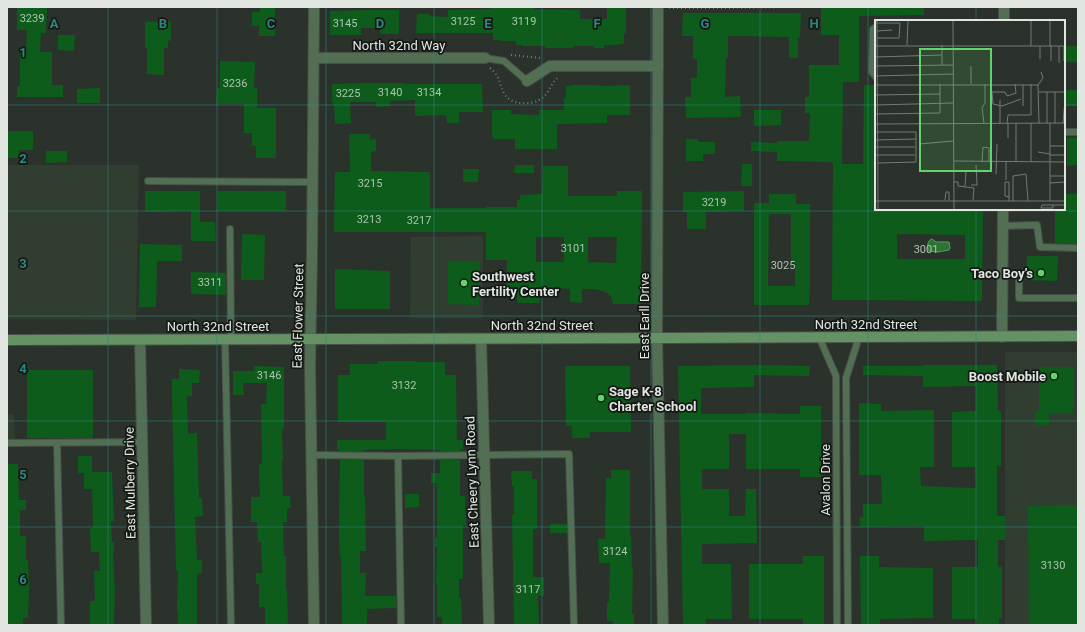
<svg xmlns="http://www.w3.org/2000/svg" width="1085" height="632" font-family="Roboto,sans-serif">
  <rect width="100%" height="100%" fill="#2b322b"/>
  <g fill="#303d30">
    <path d="M7,165h132l-3,155 -129,-1z"/>
    <path d="M483,236v82h-73l1,-81z"/>
    <rect x="1005" y="352" width="73" height="273"/>
    <path d="M7,414h7l1,25 -8,1z"/>
  </g>
  <path fill="#2b7332" stroke="#629666" d="M932,239l4,3h13l1,6 -1,2 -11,2 -9,-1c-2,-3 -2,-8 1,-11z"/>
  <g fill="#0d5c1b" fill-rule="evenodd">
    <path d="M17,7h30l-1,26h-5l-1,19h12v33h11v12h-46v-11h3v-34h6l1,-22h-10z"/>
    <path d="M260,7h15v29h-16v-10h-7v-14h8z"/>
    <path d="M491,7h43v2l46,1v9h27v-12h19v26h-2v11h-5v1h-15v3h-10v-2h-21v2h-28v-2h-23v-1h-6v-4h-16v-1h-7v-7h-77l1,-19h12v2l19,1v-7l43,-1z"/>
    <path d="M821,7h103v8l-65,1v66h-16l-1,82h21l1,-79h12v124h107l-1,92 -140,-1h-10l1,-137 -2,-1 -54,-1v-9l-26,-1v-9l26,1v-2h32l1,-28h-5v-16h4v-32h30v-30h-18zM897,234l68,1v24h-68z"/>
    <path d="M368,10h31v24h-19v-6h-19v7h-31v-24z"/>
    <path d="M683,13h118l-1,24h-2v21h-9v-21l-61,-1v22h-2l-1,39 15,-1 1,21 -55,1 -1,-21h6v-19h6v-19h-4v-23h-11z"/>
    <path d="M171,21v19l-3,1v7h-4v27l-17,-1v-26h-2v-26z"/>
    <path d="M58,35h17l-1,16 -16,-1z"/>
    <rect x="1064" y="46" width="14" height="16"/>
    <path d="M220,61l35,1 -1,26h3v20h19v50h-20v-12h-4v-13h-8v-29h-28l1,-16h3z"/>
    <path d="M365,83h39v1h78l1,28h-24v11h-12l-1,-8 -31,1v-16l-25,1v5l-14,1v-5h-26l1,21 -16,1 -1,-21h-2v-19z"/>
    <path d="M572,85h27v1l31,-1v30h-23v8l-50,1v25h-42v-10h-22v-4h-1v-25h19v4l28,1v-5h25v-12h2v-12h6z"/>
    <path d="M100,88v15h-23v-14z"/>
    <rect x="1064" y="90" width="14" height="16"/>
    <path d="M754,110h27v15l-27,1z"/>
    <path d="M7,131h26v19h-14v8h-12z"/>
    <path d="M349,134h21v6l6,-1v12l-5,1v19l59,1v36h56v-1h31v-7h3v-5l22,-1 1,-28h25v30h49v-5h25l-1,113h-28l-2,-7 -3,-4 -12,-4h-14v14l-12,-1v-13l-13,-1 -10,3 -5,3 -2,4 -1,5h-22v-7h-11l1,-36h-21v-28h-152l1,-60h15zM536,237h28v25h-28zM588,237h29l-1,26 -28,-1z"/>
    <path d="M1067,138h11v27l-11,1z"/>
    <path d="M686,139h12v3h17v12h-12v7h-17z"/>
    <path d="M46,151h21v11l-21,1z"/>
    <path d="M742,164h10v22h-11z"/>
    <path d="M515,165h19v8h-20z"/>
    <path d="M463,169h16l-1,13h-15z"/>
    <path d="M145,191h55v31h15l1,19h-25v-30l-46,1z"/>
    <rect x="218" y="191" width="68" height="20"/>
    <path d="M744,191v20l-38,1v17h-19v-17h-4v-20z"/>
    <path d="M769,194h27v10h14v77l-1,24h-55v-102h15zM769,214h22v48h4v24h-27z"/>
    <path d="M1066,194h12v50l-23,-1v-34h11z"/>
    <path d="M242,234l23,1 -1,45h-23z"/>
    <path d="M140,244l42,1v16h-25l-1,46h-17z"/>
    <path d="M1027,256h31l-1,25 -31,-1z"/>
    <path d="M448,261h32l-1,44 -31,-1z"/>
    <path d="M335,269l55,2v38h-55z"/>
    <path d="M191,272l35,1v22l-35,-1z"/>
    <path d="M377,361h39v1h29v13h11l1,65h6v9h-3v2h-20v-1l-46,-1 -30,1v1h-24v-1h-3v-10h49v-18h-48v-47h12v-11h28z"/>
    <path d="M757,365l53,1 -1,10 -55,-1v12l-53,1v26h45v-1l54,1v-8h21v71h-21v-8h-54v-35h-17v35h-27v20h27v27h16l1,-27h10l1,54 -55,1v20h29l1,55h-26v6h-23l-5,-259z"/>
    <path d="M923,365h74l1,46h3v55h-4v50h8v24h-7v27h4v51h-3v7h-22v-6h-25v-52h26v-27l-54,1v-15l-64,1v-10h3v-13h19l-1,-29h-22v-72l22,1v7l53,-1v57h-14l1,19 55,2 -1,-21h-23v-55l24,-1v-25l-53,1v-11l-60,-1v-9h60z"/>
    <path d="M254,366l30,1v62h-2l1,31h-1l1,36h7l1,12 -4,1v13h-4l1,34h2v33h1l1,36h-23v-18h-6v-23h-3v-11h6l-1,-31h-3l-1,-20h-6v-25h9l-1,-33 3,-1 -1,-59h5l1,-21h-24l1,12h-11v-24h21z"/>
    <path d="M565,366h65l1,66h-41v6h-18v-12h-6z"/>
    <path d="M1039,367h35l-1,46h-24v12h-14v-14h4z"/>
    <path d="M179,369l21,1 -1,13h-7v13h-5l1,38 9,-1 2,65h3l1,18 -8,1 2,43h5v13l-5,1v51h-19v-12h-1l1,-42h-2l-4,-174v-18h7z"/>
    <rect x="27" y="370" width="66" height="68"/>
    <path d="M78,456h14v16h20l2,49h-3l1,21h2v10h-1l2,39 -1,34h-24v-24h5l-1,-30h6l-1,-19h-8l-1,-24h3l-1,-39h-8v-16h-6z"/>
    <path d="M340,460h24v36h1l1,55h-6v22h6l-1,23h31v12l-29,1v16h-25l-1,-67h-1l-1,-27z"/>
    <path d="M440,460h20v36h5l1,29h-3v54h-4v19h2l1,27h-20v-8h-5v-34h-1l1,-36h-2v-10h2v-46l-1,-8h-5v-10h9z"/>
    <path d="M7,464h11l1,36h7v10h-6v26h6v24h2l1,24 -1,34h-5v7h-16z"/>
    <path d="M611,470h19v65h1l1,33h1l-1,46 2,-1v12h-21v-4h-6v-19h2l1,-39h-11l-1,-24h7l1,-61h5z"/>
    <path d="M511,471h21v8h5v50h-4v48h11v19h-6l1,29h-25l-2,-110h2v-29h-2z"/>
    <path d="M405,494h14v13l-14,1z"/>
    <path d="M1078,505v120h-49l-1,-119z"/>
    <rect x="550" y="524" width="17" height="9"/>
    <path d="M803,556h21v69h-21v-6h-54v-55h54z"/>
    <path d="M860,556h19v11l54,1v50l-53,1v6h-19z"/>
  </g>
  <g fill="none" stroke-linecap="round" stroke-linejoin="round">
    <g stroke="#484f48" stroke-width="8">
      <g id="lane">
        <path d="M876,27l-3,2 -1,43 4,5"/>
        <path d="M485,58l19,3 23,20"/>
        <path d="M1064,132h14"/>
        <path d="M148,181l165,1"/>
        <path d="M1003,226l34,-1 3,22 38,1"/>
        <path d="M230,229l1,110"/>
        <path d="M1019,274v24h59"/>
        <path d="M819,337l17,39 1,249"/>
        <path d="M225,339l6,286"/>
        <path d="M7,443l135,-1"/>
        <path d="M57,443l4,182"/>
        <path d="M311,455l87,1 171,-2 5,171"/>
        <path d="M398,456l3,169"/>
        <path d="M848,625l-2,-247 13,-41"/>
      </g>
    </g>
    <g stroke="#484f48" stroke-width="12">
      <g id="street">
        <path d="M314,7l-2,247 -2,112 4,259"/>
        <path d="M658,7l-1,331 6,287"/>
        <path d="M1004,21v-14"/>
        <path d="M314,58h171"/>
        <path d="M527,81l23,-15h108"/>
        <path d="M1002,337l1,-128"/>
        <path d="M481,339l8,286"/>
        <path d="M140,340l6,285"/>
      </g>
    </g>
    <g stroke="#484f48" stroke-width="12">
      <path id="secondary" d="M7,340l663,-2 408,-2"/>
    </g>
    <g stroke="#777d77" stroke-width="2" stroke-dasharray="1 3" stroke-linecap="butt">
      <path d="M669,8h56v-1"/>
      <path d="M725,8l83,-1"/>
      <path d="M511,55l31,3"/>
      <path d="M490,68c11,9 9,17 15,27 7,10 25,10 34,5 11,-5 11,-18 20,-23"/>
    </g>
    <use href="#lane" stroke="#526f53" stroke-width="6"/>
    <use href="#street" stroke="#526f53" stroke-width="10"/>
    <use href="#secondary" stroke="#649265" stroke-width="10"/>
  </g>
  <path fill="none" stroke="#2e877f" stroke-width="1" stroke-opacity="0.55" d="M108,7v618M217,7v618M326,7v618M434,7v618M542,7v618M651,7v618M760,7v618M868,7v618M976,7v14M7,105h869M1064,105h14M976,209v416M7,211h1071M7,316h1071M7,421h1071M7,527h1071"/>
  <g fill="#60d56a" stroke="#151915" stroke-width="1.5">
    <circle cx="1041" cy="273" r="4"/>
    <circle cx="464" cy="283" r="4"/>
    <circle cx="1054" cy="376" r="4"/>
    <circle cx="601" cy="398" r="4"/>
  </g>
  <g text-anchor="middle" dominant-baseline="central" stroke-width="3.5" stroke-linejoin="round" paint-order="stroke">
    <g font-size="11" fill="#acc4b0">
      <text x="32" y="18">3239</text>
      <text x="463" y="21">3125</text>
      <text x="524" y="21">3119</text>
      <text x="345" y="23">3145</text>
      <text x="235" y="83">3236</text>
      <text x="390" y="92">3140</text>
      <text x="429" y="92">3134</text>
      <text x="348" y="93">3225</text>
      <text x="370" y="183">3215</text>
      <text x="714" y="202">3219</text>
      <text x="369" y="219">3213</text>
      <text x="419" y="220">3217</text>
      <text x="573" y="248">3101</text>
      <text x="926" y="249">3001</text>
      <text x="783" y="265">3025</text>
      <text x="210" y="282">3311</text>
      <text x="269" y="375">3146</text>
      <text x="404" y="385">3132</text>
      <text x="615" y="551">3124</text>
      <text x="1053" y="565">3130</text>
      <text x="528" y="589">3117</text>
    </g>
    <g font-size="13" fill="#e1e6e1" stroke="#151915">
      <text x="399" y="45">North 32nd Way</text>
      <text transform="translate(298 316) rotate(-89)">East Flower Street</text>
      <text transform="translate(644 316) rotate(-90)">East Earll Drive</text>
      <text x="866" y="324">North 32nd Street</text>
      <text x="542" y="325">North 32nd Street</text>
      <text x="218" y="326">North 32nd Street</text>
      <text transform="translate(825 480) rotate(-90)">Avalon Drive</text>
      <text transform="translate(472 482) rotate(-92)">East Cheery Lynn Road</text>
      <text transform="translate(130 483) rotate(-91)">East Mulberry Drive</text>
    </g>
    <g font-size="13" font-weight="bold" fill="#e1e6e1" stroke="#151915" text-anchor="end">
      <text x="1033" y="273">Taco Boy’s</text>
      <text x="472" y="276" text-anchor="start">Southwest<tspan x="472" dy="15">Fertility Center</tspan></text>
      <text x="1046" y="376">Boost Mobile</text>
      <text x="609" y="391" text-anchor="start">Sage K-8<tspan x="609" dy="15">Charter School</tspan></text>
    </g>
  </g>
  <g transform="translate(875 20)">
    <rect width="190" height="190" fill="#2b322b"/>
    <path fill="none" stroke="#747a74" stroke-width="1" d="M2,0l1,190M78,0l1,190M156,0v26M175,0v26M0,3h25l-1,15h-22M2,11l15,-1M32,25l1,-25M67,25v20M0,26h190M189,26v15M0,37l67,-2M165,39v-13M176,41v-15M184,43v-17M0,46l78,-1M0,56l78,-2M96,64v-18M140,64l1,9 -9,3 -2,-4h-13l1,12 9,2 19,-7M0,65h163M148,65v21M163,65l1,38M163,65l5,-7 -2,-6M164,72h26M180,72v31M0,75l65,-1M125,80v23M0,85l78,-2M0,94l65,-1v-29M109,103l-2,-15 3,-5v-19M132,103l1,-8h23v-31M141,103v39M156,103v39M172,103v-31M175,103v78M188,103l2,-23M0,104l190,-1M0,112h41v30l-38,1M133,118v-15M0,120l41,-1M44,124l34,-3M175,126h15M0,127h40M163,132l12,2M0,135h40M175,135h15M79,141l111,1M107,142l1,-15 6,1v14M131,142v18M121,154l1,-30M175,156h15M79,162h4v4l16,2 -1,12M175,163l15,-1M96,165h6l-1,-20M90,166l1,-14M134,177l-4,-1v-14h4v19M70,180l1,-8h3v8M0,181h190M138,181v-25l13,-2 2,27M178,185v3h-12l1,-3h23"/>
    <path fill="#60d56a" fill-opacity="0.15" stroke="#60d56a" stroke-width="2" d="M45,29h71v122h-71z"/>
    <rect width="190" height="190" fill="none" stroke="#e1e6e1" stroke-width="2"/>
  </g>
  <g font-size="13" text-anchor="middle" font-weight="bold" fill="#2e877f" stroke="#151915" stroke-width="3.5" stroke-linejoin="round" paint-order="stroke">
    <text x="54" y="28">A</text>
    <text x="163" y="28">B</text>
    <text x="271" y="28">C</text>
    <text x="380" y="28">D</text>
    <text x="488" y="28">E</text>
    <text x="597" y="28">F</text>
    <text x="705" y="28">G</text>
    <text x="814" y="28">H</text>
    <text x="23" y="57">1</text>
    <text x="23" y="163">2</text>
    <text x="23" y="268">3</text>
    <text x="23" y="373">4</text>
    <text x="23" y="479">5</text>
    <text x="23" y="584">6</text>
  </g>
  <rect width="1085" height="632" fill="none" stroke="#e1e6e1" stroke-width="16"/>
</svg>
